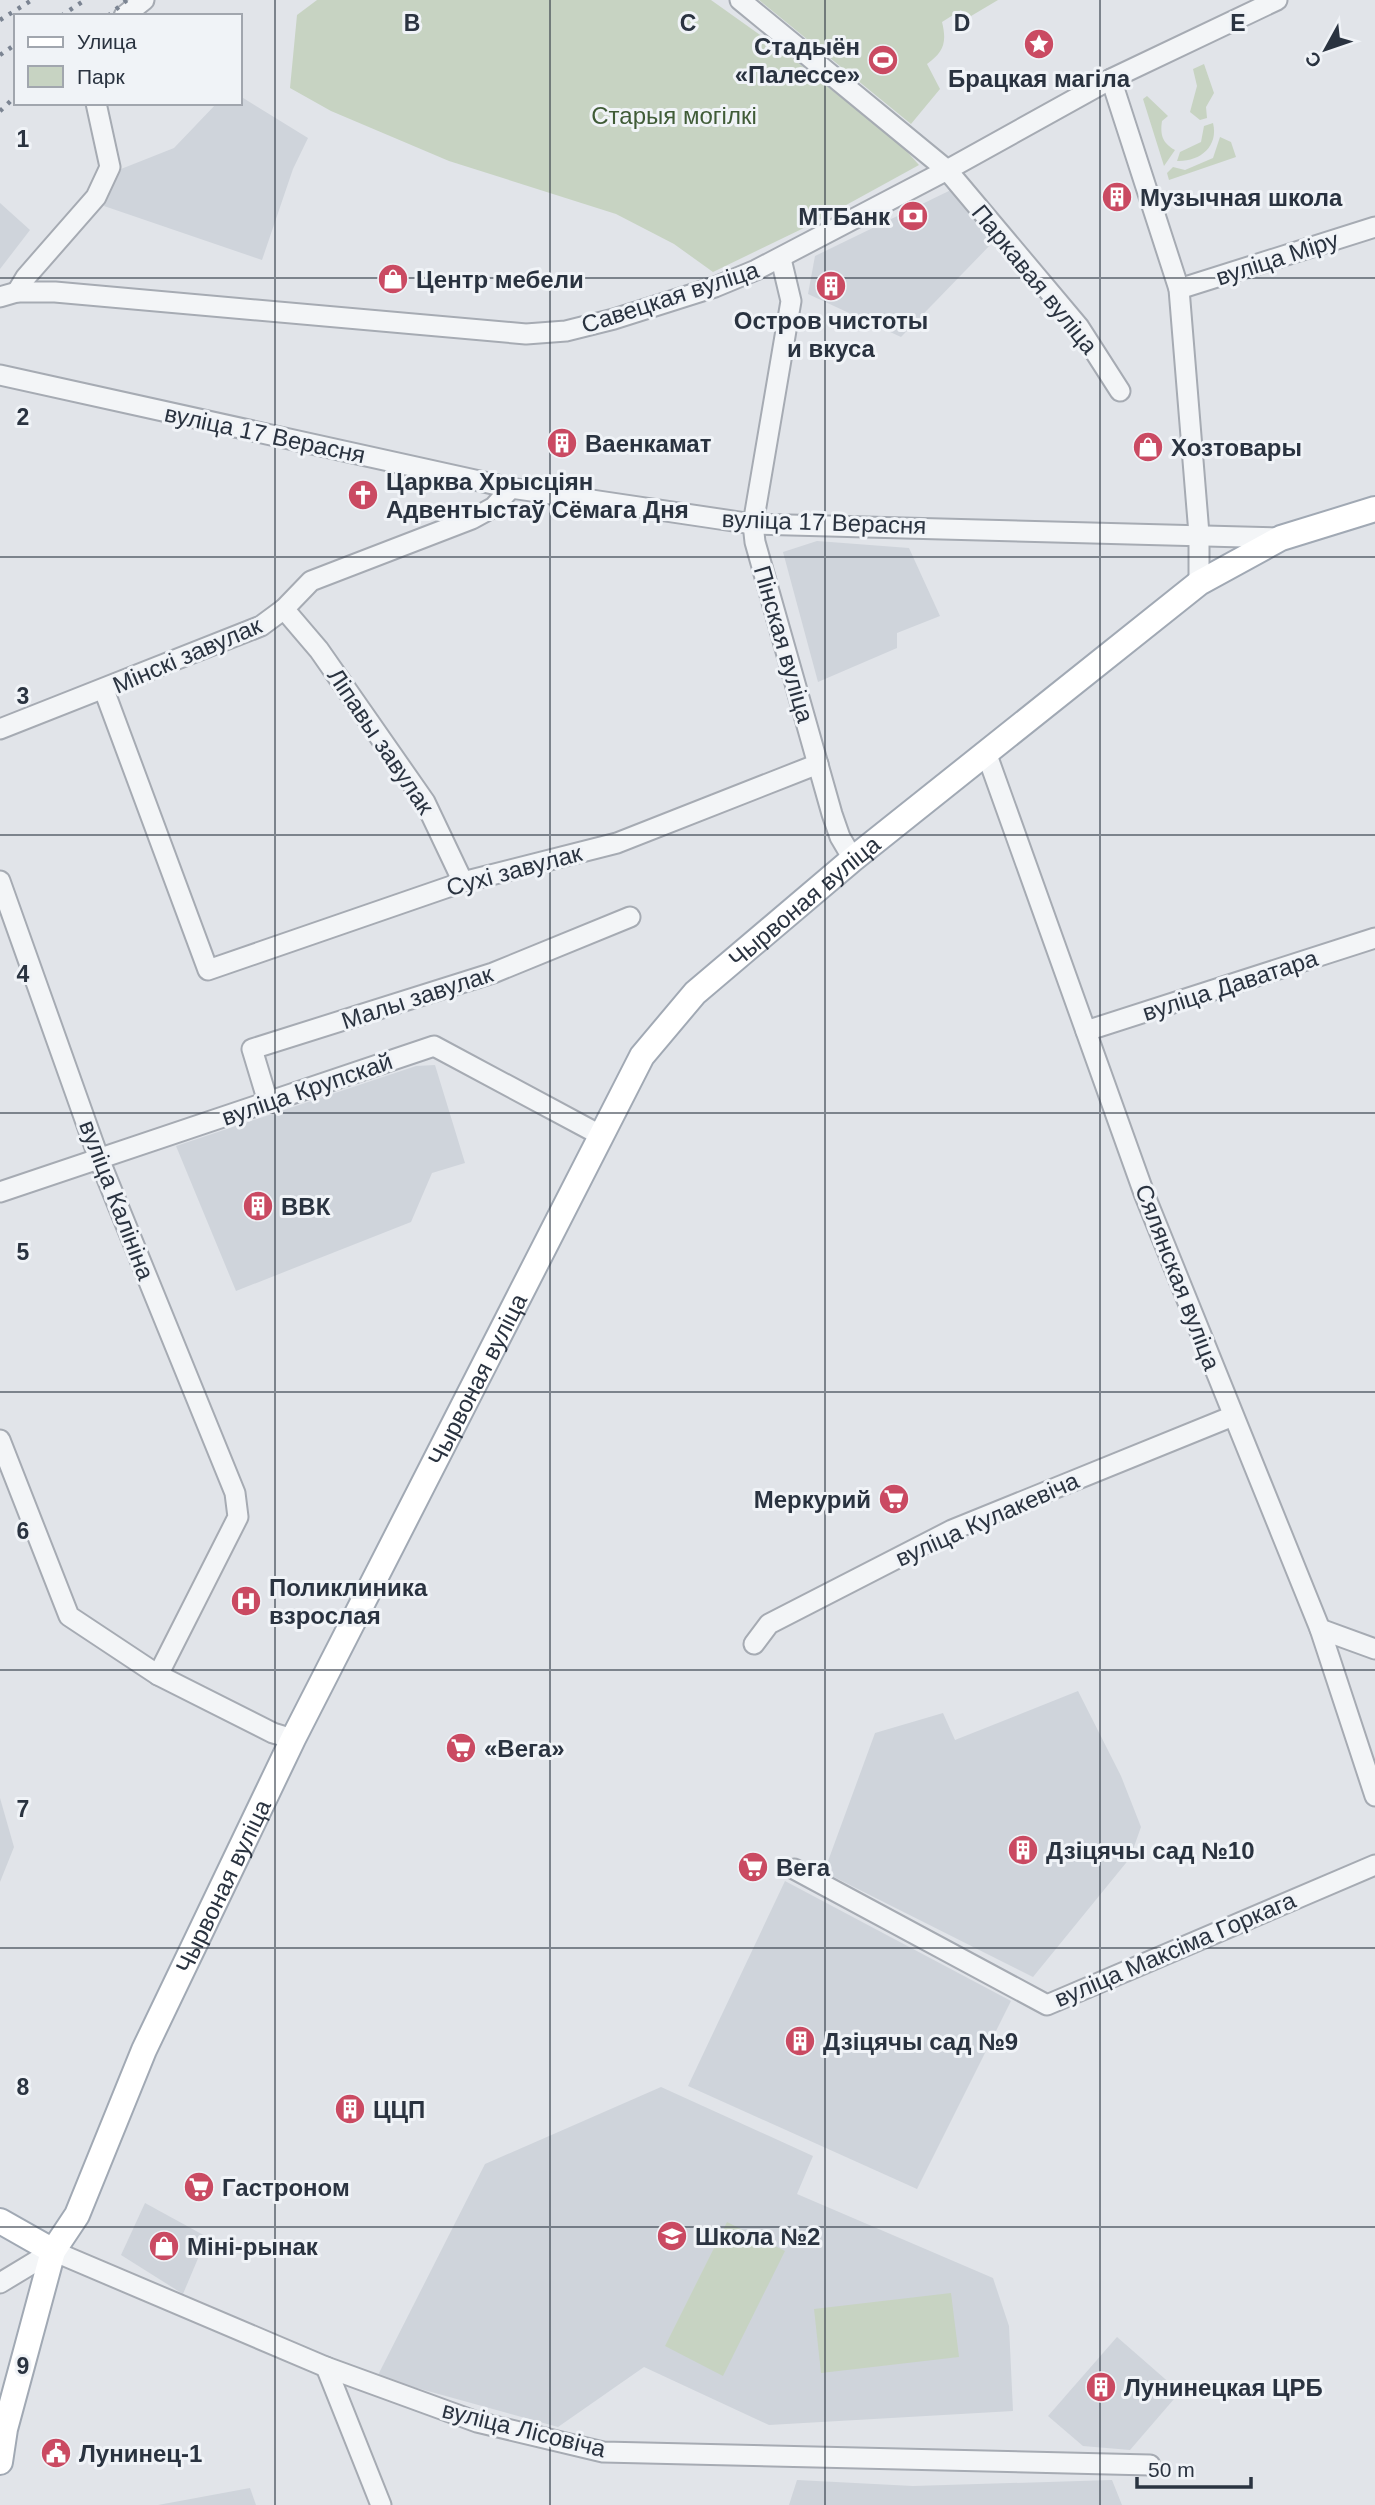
<svg xmlns="http://www.w3.org/2000/svg" width="1375" height="2505" font-family="Helvetica,sans-serif">
  <rect width="100%" height="100%" fill="#e1e4e9"/>
  <g fill="#cfd4db">
    <path d="M240,96l68,42 -15,31 -31,91 -158,-54 17,-37 53,-21 43,-45h23z"/>
    <path d="M953,189l42,51 -94,97 -93,-43 7,-38z"/>
    <path d="M0,203l30,27 -30,39z"/>
    <path d="M817,541l92,7 31,68 -43,17v15l-79,34 -35,-130z"/>
    <path d="M435,1065l30,98 -33,10 -21,49 -175,69 -60,-145 240,-80z"/>
    <path d="M1078,1691l43,85 20,51 -11,31 -97,119 -209,-105 51,-139 68,-20 12,27z"/>
    <path d="M0,1798l14,49 -14,35z"/>
    <path d="M785,1881l226,120 -94,188 -229,-103z"/>
    <path d="M661,2087l152,69 -16,38 196,84 16,48 4,85 -244,14 -125,-58 -86,60 -181,-50 108,-213z"/>
    <path d="M145,2203l62,34 -24,57 -62,-39z"/>
    <path d="M1117,2337l63,55 -50,58 -47,-4 -35,-30z"/>
    <path d="M797,2480l116,6 199,-6 10,25h-333z"/>
    <path d="M250,2488l6,17h-98z"/>
  </g>
  <g fill="#c7d3c2">
    <path d="M317,0h394l76,54 116,93 16,18 -111,61 -95,46 -39,-28 -58,-30 -167,-53 -118,-50 -41,-23 7,-73z"/>
    <path d="M759,0h239l-32,19 -5,-9 -19,12c5,20 2,30 -15,42l13,25 -29,35z"/>
    <path d="M1204,64l10,29 -8,14 1,11 -7,2 -10,-8 7,-26 -4,-17z"/>
    <path d="M1147,96l21,20 -6,5c-2,13 0,22 13,29l-11,16 -21,-67z"/>
    <path d="M1213,123c6,24 -14,39 -36,38l3,-9 21,-10 3,-16z"/>
    <path d="M1220,137l11,5 5,15 -67,23 -2,-7 6,-6 12,3 28,-12z"/>
    <path d="M727,2222l58,29 -62,125 -58,-30z"/>
    <path d="M951,2293l8,64 -138,16 -7,-64z"/>
  </g>
  <g fill="none" stroke-linecap="round" stroke-linejoin="round">
    <g stroke="#a6abb3" stroke-width="23">
      <g id="minor">
        <path d="M740,0l207,170 132,157 41,64"/>
        <path d="M124,16l20,-16"/>
        <path d="M1111,79l68,210 20,245v49"/>
        <path d="M781,259l10,42 -38,223 2,18 77,272 8,23 13,22"/>
        <path d="M1179,289l196,-62"/>
        <path d="M17,292l9,-15 70,-80 14,-30 -14,-64"/>
        <path d="M0,297l17,-5h38l471,42 40,-3 48,-12 101,-32 41,-17 191,-100 164,-91 166,-79"/>
        <path d="M0,375l511,113 242,36 528,14"/>
        <path d="M284,609l35,41 106,152 38,80"/>
        <path d="M104,690l104,280 255,-88 154,-39 201,-79"/>
        <path d="M0,729l261,-103 23,-17 27,-28 161,-62 22,-12 17,-19"/>
        <path d="M987,755l158,441 175,433 55,167"/>
        <path d="M0,881l99,278 136,334 3,24 -80,158"/>
        <path d="M1086,1031l289,-93"/>
        <path d="M268,1102l-16,-53 241,-76 137,-56"/>
        <path d="M0,1192l434,-146 168,90"/>
        <path d="M0,1440l69,176 89,59 115,58 20,6"/>
        <path d="M1320,1629l55,20"/>
        <path d="M754,1644l15,-20 183,-94 281,-114"/>
        <path d="M794,1869l253,136 328,-140"/>
        <path d="M0,2283l53,-32 273,116 151,55 126,30 547,13"/>
        <path d="M326,2367l55,138"/>
      </g>
    </g>
    <g stroke="#a1a9b4" stroke-width="28">
      <g id="major">
        <path d="M0,2221l53,30"/>
        <path id="s1" d="M0,2462l5,-33 48,-178 24,-36 67,-165 149,-311 349,-683 53,-63 158,-134 346,-276 82,-45 94,-29"/>
      </g>
    </g>
    <use href="#minor" stroke="#f3f5f7" stroke-width="19"/>
    <use href="#major" stroke="#fff" stroke-width="24"/>
    <g stroke="#7b8492" stroke-width="4.5" stroke-dasharray="3.5 7" stroke-linecap="butt">
      <path d="M61,16l24,-16"/>
      <path d="M108,16l19,-16"/>
      <path d="M0,20l32,-20"/>
      <path d="M0,55l16,-11"/>
      <path d="M0,111l16,-15"/>
    </g>
  </g>
  <path fill="none" stroke="#2a3340" stroke-width="2" stroke-opacity="0.55" d="M275,0v2505M550,0v2505M825,0v2505M1100,0v2505M0,278h1375M0,557h1375M0,835h1375M0,1113h1375M0,1392h1375M0,1670h1375M0,1948h1375M0,2227h1375"/>
  <defs>
    <g id="sight-disc" transform="scale(1.575)"><circle r="9.5" fill="#ca4a62" stroke="#f0f3f7"/><path d="M0-6L1.8-2.2L6-1.7L2.9 1.2L3.7 5.4L0 3.3L-3.7 5.4L-2.9 1.2L-6-1.7L-1.8-2.2Z" fill="#fff"/></g>
    <g id="stadium-disc" transform="scale(1.575)"><circle r="9.5" fill="#ca4a62" stroke="#f0f3f7"/><path d="M0-5a6.5 5 0 1 0 0 10a6.5 5 0 1 0 0-10ZM-3.5-1.8h7v3.6h-7Z" fill="#fff"/></g>
    <g id="building-disc" transform="scale(1.575)"><circle r="9.5" fill="#ca4a62" stroke="#f0f3f7"/><path d="M-4-6H4V6H1V3H-1V6H-4ZM-2.5-4.3h1.7v1.8h-1.7ZM.8-4.3h1.7v1.8H.8ZM-2.5-1h1.7V.8h-1.7ZM.8-1h1.7V.8H.8Z" fill="#fff"/></g>
    <g id="bank-disc" transform="scale(1.575)"><circle r="9.5" fill="#ca4a62" stroke="#f0f3f7"/><path d="M-6-4H6V4H-6ZM0-2.3a2.3 2.3 0 1 0 0 4.6a2.3 2.3 0 1 0 0-4.6Z" fill="#fff"/></g>
    <g id="shop-disc" transform="scale(1.575)"><circle r="9.5" fill="#ca4a62" stroke="#f0f3f7"/><path d="M-5-2.5h2.3a2.7 3.5 0 0 1 5.4 0H5L5.5 6h-11ZM-1.5-2.5h3a1.5 2.3 0 0 0-3 0Z" fill="#fff"/></g>
    <g id="church-disc" transform="scale(1.575)"><circle r="9.5" fill="#ca4a62" stroke="#f0f3f7"/><path d="M-1.2-6h2.4v3.5h3.3v2.4h-3.3V6h-2.4V-.1h-3.3v-2.4h3.3Z" fill="#fff"/></g>
    <g id="supermarket-disc" transform="scale(1.575)"><circle r="9.5" fill="#ca4a62" stroke="#f0f3f7"/><path d="M-6-5.5h2.5l.6 2H6L4.5 2H-2.5L-4.4-4H-6ZM-1.5 3.2a1.3 1.3 0 1 0 .1 0ZM3 3.2a1.3 1.3 0 1 0 .1 0Z" fill="#fff"/></g>
    <g id="hospital-disc" transform="scale(1.575)"><circle r="9.5" fill="#ca4a62" stroke="#f0f3f7"/><path d="M-5-5h3v3.5h4V-5h3V5h-3V1.5h-4V5h-3Z" fill="#fff"/></g>
    <g id="school-disc" transform="scale(1.575)"><circle r="9.5" fill="#ca4a62" stroke="#f0f3f7"/><path d="M0-5L7-2L0 1L-7-2ZM-4 1L0 2.5L4 1V4Q0 6-4 4Z" fill="#fff"/></g>
    <g id="civic-disc" transform="scale(1.575)"><circle r="9.5" fill="#ca4a62" stroke="#f0f3f7"/><path d="M-.6-6.5H3V-4.5H.6V-3L4-1V1h2V6H-6V1h2V-1L-.6-3ZM-1.2 2.5V6h2.4V2.5Z" fill="#fff"/></g>
  </defs>
  <g fill-rule="evenodd">
    <use href="#sight-disc" x="1039" y="44"/>
    <use href="#stadium-disc" x="883" y="60"/>
    <use href="#building-disc" x="1117" y="197"/>
    <use href="#bank-disc" x="913" y="216"/>
    <use href="#shop-disc" x="393" y="279"/>
    <use href="#building-disc" x="831" y="286"/>
    <use href="#building-disc" x="562" y="443"/>
    <use href="#shop-disc" x="1148" y="447"/>
    <use href="#church-disc" x="363" y="495"/>
    <use href="#building-disc" x="258" y="1206"/>
    <use href="#supermarket-disc" x="894" y="1499"/>
    <use href="#hospital-disc" x="246" y="1601"/>
    <use href="#supermarket-disc" x="461" y="1748"/>
    <use href="#building-disc" x="1023" y="1850"/>
    <use href="#supermarket-disc" x="753" y="1867"/>
    <use href="#building-disc" x="800" y="2041"/>
    <use href="#building-disc" x="350" y="2109"/>
    <use href="#supermarket-disc" x="199" y="2187"/>
    <use href="#school-disc" x="672" y="2236"/>
    <use href="#shop-disc" x="164" y="2246"/>
    <use href="#building-disc" x="1101" y="2387"/>
    <use href="#civic-disc" x="56" y="2453"/>
  </g>
  <g text-anchor="middle" dominant-baseline="central" stroke-width="6" stroke-linejoin="round" paint-order="stroke">
    <g font-size="24" font-weight="bold" fill="#2a3340" stroke="#f0f3f7" text-anchor="start">
      <text x="860" y="46" text-anchor="end">Стадыён<tspan x="860" dy="28">«Палессе»</tspan></text>
      <text x="1039" y="78" text-anchor="middle">Брацкая магіла</text>
      <text x="1140" y="197">Музычная школа</text>
      <text x="890" y="216" text-anchor="end">МТБанк</text>
      <text x="416" y="279">Центр мебели</text>
      <text x="831" y="320" text-anchor="middle">Остров чистоты<tspan x="831" dy="28">и вкуса</tspan></text>
      <text x="585" y="443">Ваенкамат</text>
      <text x="1171" y="447">Хозтовары</text>
      <text x="386" y="481">Царква Хрысціян<tspan x="386" dy="28">Адвентыстаў Сёмага Дня</tspan></text>
      <text x="281" y="1206">ВВК</text>
      <text x="871" y="1499" text-anchor="end">Меркурий</text>
      <text x="269" y="1587">Поликлиника<tspan x="269" dy="28">взрослая</tspan></text>
      <text x="484" y="1748">«Вега»</text>
      <text x="1046" y="1850">Дзіцячы сад №10</text>
      <text x="776" y="1867">Вега</text>
      <text x="823" y="2041">Дзіцячы сад №9</text>
      <text x="373" y="2109">ЦЦП</text>
      <text x="222" y="2187">Гастроном</text>
      <text x="695" y="2236">Школа №2</text>
      <text x="187" y="2246">Міні-рынак</text>
      <text x="1124" y="2387">Лунинецкая ЦРБ</text>
      <text x="79" y="2453">Лунинец-1</text>
    </g>
    <g font-size="24" fill="#405c37" stroke="#f0f3f7">
      <text x="674" y="115">Старыя могілкі</text>
    </g>
    <g font-size="24" fill="#2a3340" stroke="#f0f3f7">
      <text transform="translate(1277 258) rotate(-18)">вуліца Міру</text>
      <text transform="translate(1035 279) rotate(51)">Паркавая вуліца</text>
      <text transform="translate(670 297) rotate(-18)">Савецкая вуліца</text>
      <text transform="translate(265 434) rotate(12)">вуліца 17 Верасня</text>
      <text transform="translate(824 522) rotate(2)">вуліца 17 Верасня</text>
      <text transform="translate(784 644) rotate(74)">Пінская вуліца</text>
      <text transform="translate(187 655) rotate(-23)">Мінскі завулак</text>
      <text transform="translate(381 741) rotate(56)">Ліпавы завулак</text>
      <text transform="translate(514 870) rotate(-15)">Сухі завулак</text>
      <text stroke="none"><textPath href="#s1" startOffset="1776">Чырвоная вуліца</textPath></text>
      <text transform="translate(1230 985) rotate(-18)">вуліца Даватара</text>
      <text transform="translate(417 997) rotate(-18)">Малы завулак</text>
      <text transform="translate(307 1089) rotate(-19)">вуліца Крупскай</text>
      <text transform="translate(117 1200) rotate(69)">вуліца Калініна</text>
      <text transform="translate(1178 1277) rotate(69)">Сялянская вуліца</text>
      <text stroke="none"><textPath href="#s1" startOffset="1188">Чырвоная вуліца</textPath></text>
      <text transform="translate(987 1519) rotate(-24)">вуліца Кулакевіча</text>
      <text stroke="none"><textPath href="#s1" startOffset="621">Чырвоная вуліца</textPath></text>
      <text transform="translate(1175 1949) rotate(-23)">вуліца Максіма Горкага</text>
      <text transform="translate(524 2429) rotate(14)">вуліца Лісовіча</text>
    </g>
  </g>
  <g font-size="23" text-anchor="middle" font-weight="bold" fill="#2a3340" stroke="#f0f3f7" stroke-width="6" stroke-linejoin="round" paint-order="stroke">
    <text x="412" y="31">B</text>
    <text x="688" y="31">C</text>
    <text x="962" y="31">D</text>
    <text x="1238" y="31">E</text>
    <text x="23" y="147">1</text>
    <text x="23" y="425">2</text>
    <text x="23" y="704">3</text>
    <text x="23" y="982">4</text>
    <text x="23" y="1260">5</text>
    <text x="23" y="1539">6</text>
    <text x="23" y="1817">7</text>
    <text x="23" y="2095">8</text>
    <text x="23" y="2374">9</text>
  </g>
  <rect x="14" y="14" width="228" height="91" fill="#f0f3f7" stroke="#a1a6ae" stroke-width="2"/>
  <rect x="28" y="37" width="35" height="10" fill="#ffffff" stroke="#a1a6ae" stroke-width="2"/>
  <text x="77" y="49" font-size="21" fill="#2a3340">Улица</text>
  <rect x="28" y="66" width="35" height="21" fill="#c7d3c2" stroke="#a1a6ae" stroke-width="2"/>
  <text x="77" y="84" font-size="21" fill="#2a3340">Парк</text>
  <g transform="translate(1326 49) rotate(230)" stroke="#f0f3f7" stroke-width="5" paint-order="stroke">
  <path d="M0-5L12 26L0 18L-12 26Z" fill="#2a3340"/>
  <text y="-10" font-size="19" font-weight="bold" text-anchor="middle" fill="#2a3340">С</text>
  </g>
  <path d="M1137 2477v10h114v-10" fill="none" stroke="#2a3340" stroke-width="3.5"/>
  <text x="1148" y="2477" font-size="21" fill="#2a3340" stroke="#f0f3f7" stroke-width="5" paint-order="stroke">50 m</text>
</svg>
